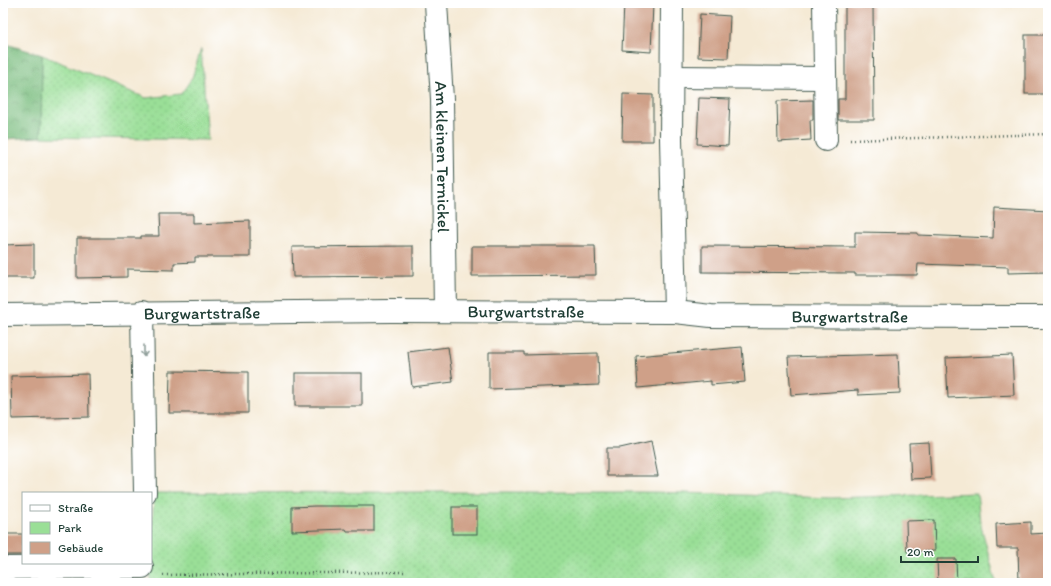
<svg xmlns="http://www.w3.org/2000/svg" width="1051" height="586" font-family="Itim,sans-serif">
  <defs>
    <pattern id="green-dots" width="8" height="8" patternUnits="userSpaceOnUse"><rect width="8" height="8" fill="#9adf97"/><path d="M2 2h.1M6 6h.1" fill="none" stroke="#84c083" stroke-width="1.8" stroke-linecap="round"/></pattern>
    <pattern id="forest-crowns" width="20" height="18" patternUnits="userSpaceOnUse"><rect width="20" height="18" fill="#7bbe80"/><path d="M2 6a3 3 0 1 1 6 0M12 15a3 3 0 1 1 6 0" fill="none" stroke="#649c6a"/></pattern>
  </defs>
  <rect width="100%" height="100%" fill="#fff"/>
  <filter id="ink" filterUnits="userSpaceOnUse"><feTurbulence type="fractalNoise" baseFrequency=".025" numOctaves="2"/><feDisplacementMap in="SourceGraphic" scale="8" xChannelSelector="R" yChannelSelector="G"/><feConvolveMatrix kernelMatrix="1 2 1 2 8 2 1 2 1" color-interpolation-filters="sRGB"/></filter>
  <filter id="wash" filterUnits="userSpaceOnUse"><feTurbulence type="fractalNoise" baseFrequency=".012" numOctaves="4" result="noise"/><feDisplacementMap in="SourceGraphic" scale="16" xChannelSelector="R" yChannelSelector="G"/><feGaussianBlur stdDeviation="0.9" result="paint"/><feColorMatrix in="noise" values="0 0 0 0 0 0 0 0 0 0 0 0 0 0 0 0 0 1.4 0 .05"/><feComposite in="paint" operator="in"/></filter>
  <g filter="url(#wash)">
    <rect width="100%" height="100%" fill="#f5ead5"/>
    <g fill="url(#green-dots)" stroke="#5c8e66">
      <path d="M201,49l7,91 -167,-3 1,-82 104,43 35,-4 11,-16z"/>
      <path d="M414,492h240l178,6 145,-5 3,29 16,61h-846l4,-90z"/>
    </g>
    <path fill="url(#forest-crowns)" stroke="#4d7e5a" d="M3,43l39,12 -1,82 -38,2z"/>
    <g id="blocks">
      <g fill="#cfa088">
        <path d="M624,3l29,1 -2,48 -29,-2z"/>
        <path d="M845,3h28l1,117h-36v-21h7z"/>
        <path d="M700,14l30,2 -2,42 -30,-1z"/>
        <rect x="1025" y="35" width="22" height="59"/>
        <path d="M623,94l30,1v46h-31z"/>
        <path d="M699,98l31,1 -2,47 -31,-2z"/>
        <path d="M813,100v20h-3l1,20 -33,2 -1,-41z"/>
        <path d="M994,207l54,3v62l-40,1v-6l-90,-3 -1,11h-62v-2l-153,-1v-26l153,1v-15l63,1v2l75,3z"/>
        <path d="M158,214h36v9l56,-2v36h-55v5l-21,1v7l-47,-1v8l-50,1v-40h64v-2h18z"/>
        <path d="M34,244v34h-31v-33z"/>
        <path d="M413,246v30l-120,1 -1,-30z"/>
        <path d="M472,246h123l1,29 -124,1z"/>
        <path d="M448,347l5,35 -41,5 -4,-35z"/>
        <path d="M742,347l3,35 -34,3v-4l-73,7 -2,-32z"/>
        <path d="M489,352h35v3l74,-2 1,32 -110,4z"/>
        <path d="M898,354l2,39 -42,2v-5l-67,5 -3,-38z"/>
        <path d="M1012,355l2,40 -66,3 -2,-40z"/>
        <path d="M170,371l78,1v41h-79z"/>
        <rect x="295" y="373" width="67" height="33"/>
        <path d="M88,374l1,43 -77,2 -1,-43z"/>
        <path d="M651,441l7,35h-51v-28h13z"/>
        <path d="M929,443l2,35 -20,1 -2,-35z"/>
        <path d="M315,506h59v25h-27l-1,-2 -54,2v-24z"/>
        <rect x="452" y="507" width="25" height="27"/>
        <path d="M934,520l1,31 -28,1 -1,-31z"/>
        <path d="M1031,522v12l17,-1v50h-29l-1,-35h-21l-1,-24z"/>
        <rect x="3" y="534" width="20" height="21"/>
        <path d="M937,559h19l1,24h-19z"/>
      </g>
    </g>
  </g>
  <g filter="url(#ink)">
    <use href="#blocks" fill-opacity="0" stroke="#3f574c" stroke-width="1"/>
    <g fill="none" stroke-linecap="round" stroke-linejoin="round">
      <g stroke="#3f574c" stroke-width="24">
        <g id="minor">
          <path id="s1" d="M436,3l6,96 3,212"/>
          <path d="M672,3l-1,136 4,173"/>
          <path d="M824,3l2,137"/>
          <path d="M672,77l152,1"/>
          <path d="M142,312l3,181"/>
          <path id="s2" d="M3,315l388,-4 284,1 36,4 337,1"/>
          <path d="M3,568l139,-1"/>
        </g>
      </g>
      <g stroke="#3f574c" stroke-width="2.5" stroke-dasharray="1 3" stroke-linecap="butt">
        <path d="M850,140l198,-6"/>
        <path d="M163,575l242,-3"/>
      </g>
      <use href="#minor" stroke="#fff" stroke-width="22"/>
    </g>
    <defs><path id="oneway-shaft" d="M-6 0H5M1.5-3L5.5 0L1.5 3" fill="none" stroke-width="1.6" stroke-linecap="round" stroke-linejoin="round"/></defs>
    <use stroke="#8f9e9a" href="#oneway-shaft" transform="translate(144 351) rotate(90)"/>
  </g>
  <g text-anchor="middle" dominant-baseline="central" stroke-width="4" stroke-linejoin="round" paint-order="stroke">
    <g font-size="17" fill="#1f3d34" stroke="#fff">
      <text stroke="none"><textPath href="#s1" startOffset="154">Am kleinen Ternickel</textPath></text>
      <text stroke="none"><textPath href="#s2" startOffset="523">Burgwartstraße</textPath></text>
      <text stroke="none"><textPath href="#s2" startOffset="199">Burgwartstraße</textPath></text>
      <text stroke="none"><textPath href="#s2" startOffset="847">Burgwartstraße</textPath></text>
    </g>
  </g>
  <rect width="1051" height="586" fill="none" stroke="#fff" stroke-width="16"/>
  <rect x="22" y="492" width="130" height="72" fill="#ffffff" stroke="#a5b1ae"/>
  <rect x="30" y="505" width="20" height="6" fill="#ffffff" stroke="#a5b1ae"/>
  <text x="58" y="512" font-size="12" fill="#1f3d34">Straße</text>
  <rect x="30" y="522" width="20" height="12" fill="#9adf97" stroke="#a5b1ae"/>
  <text x="58" y="532" font-size="12" fill="#1f3d34">Park</text>
  <rect x="30" y="542" width="20" height="12" fill="#cfa088" stroke="#a5b1ae"/>
  <text x="58" y="552" font-size="12" fill="#1f3d34">Gebäude</text>
  <path d="M901 556v6h77v-6" fill="none" stroke="#1f3d34" stroke-width="2"/>
  <text x="907" y="556" font-size="12" fill="#1f3d34" stroke="#ffffff" stroke-width="3" paint-order="stroke">20 m</text>
</svg>
